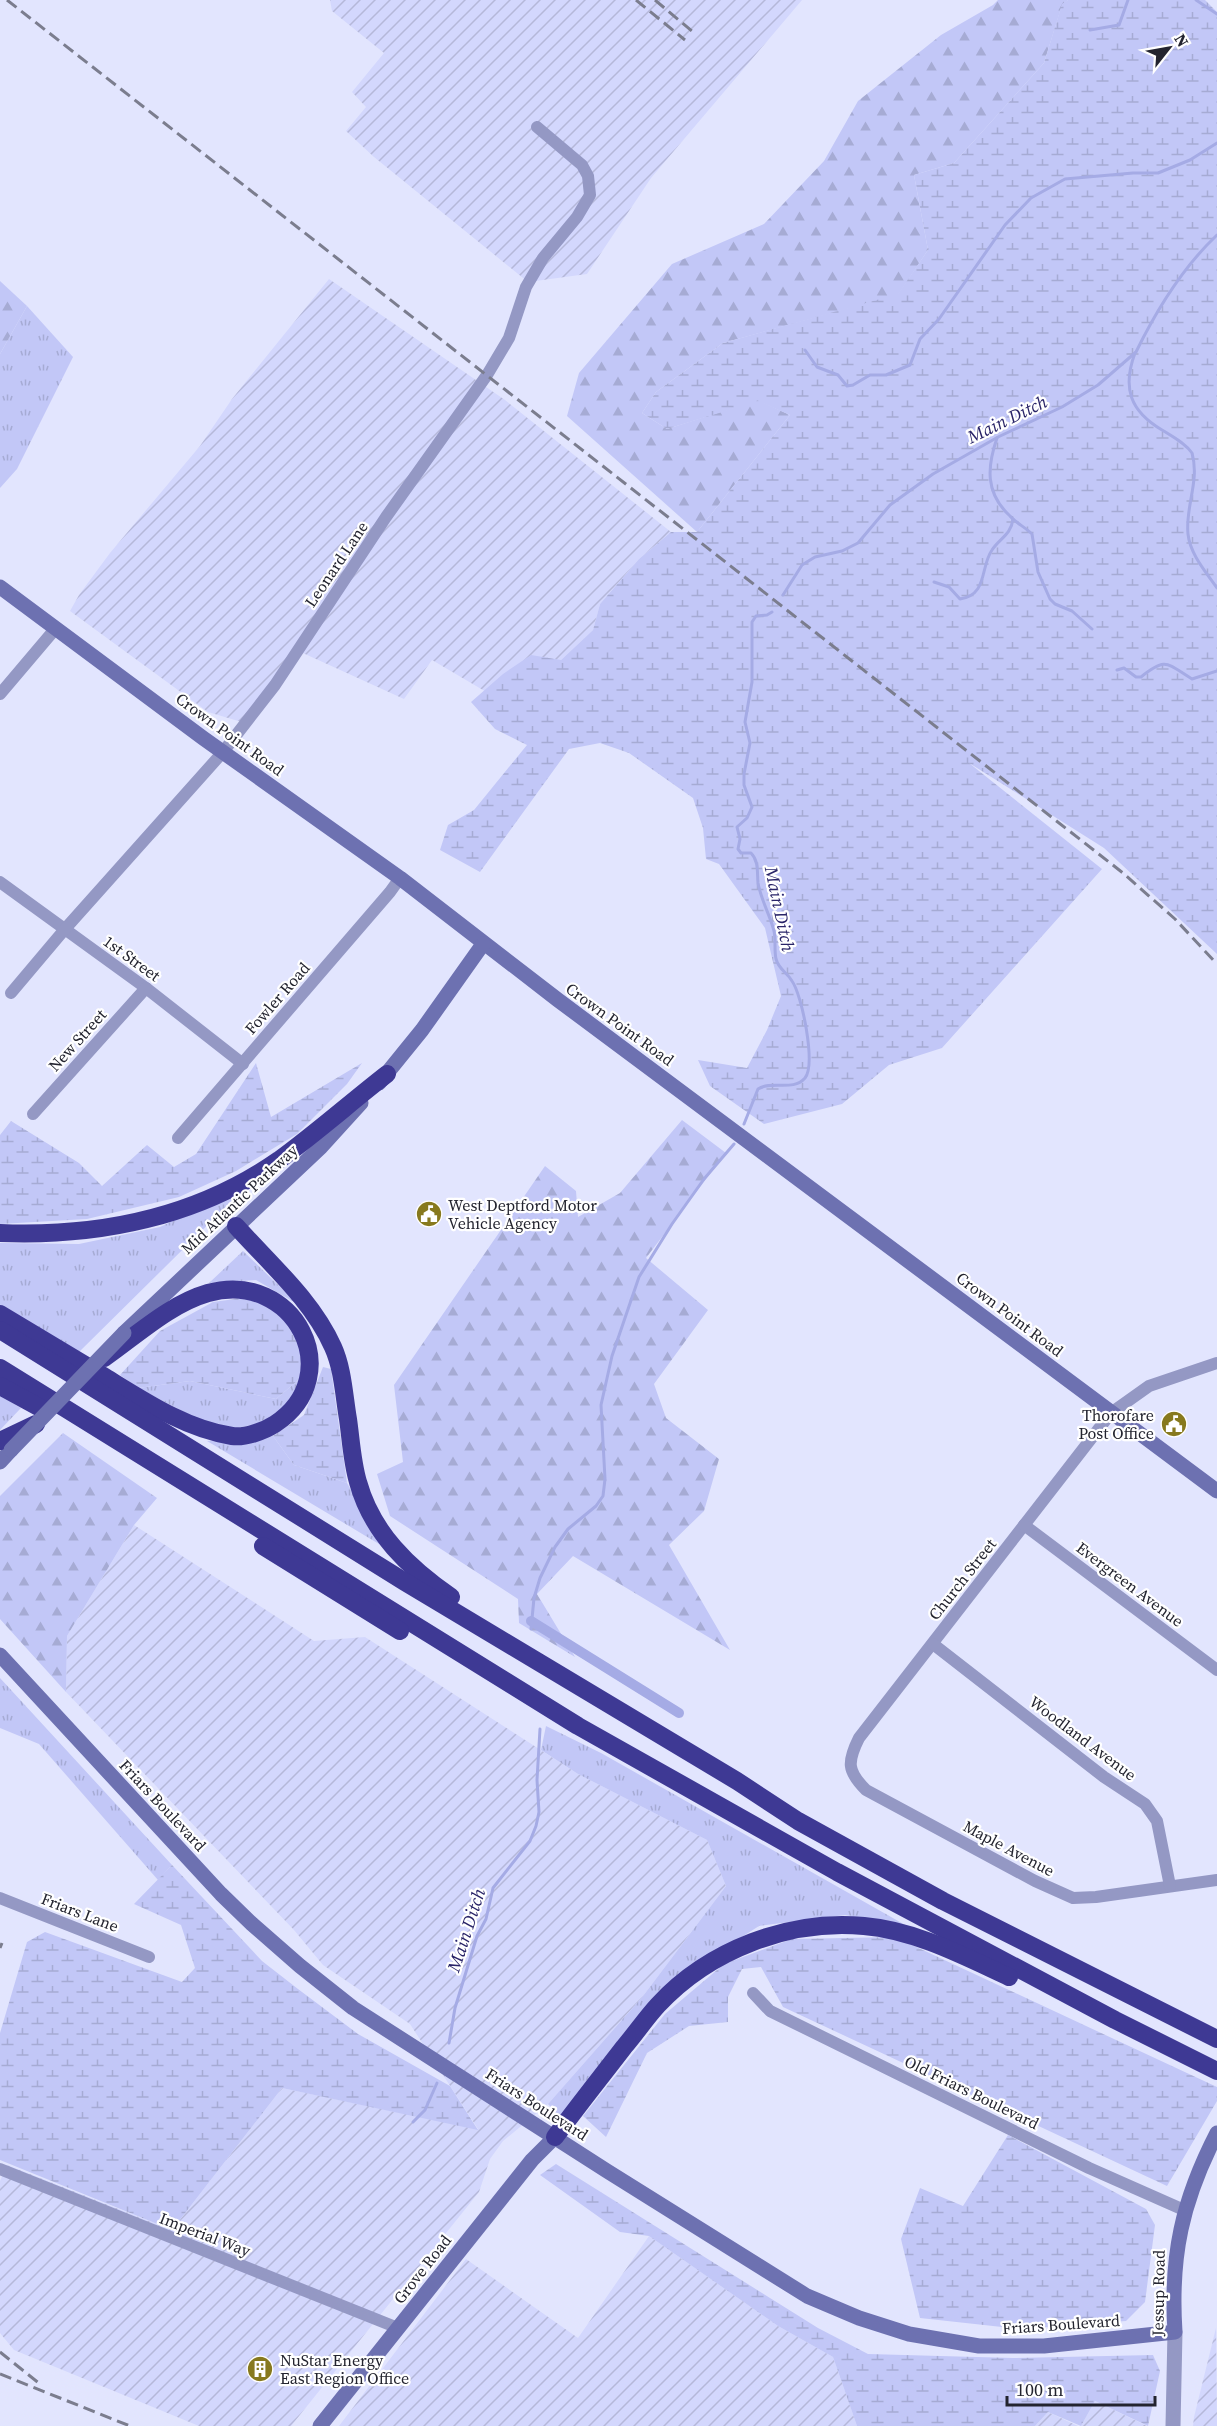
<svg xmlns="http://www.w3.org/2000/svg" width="1217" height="2426" font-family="'Source Serif 4',serif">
  <defs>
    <pattern id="industrial-furrows" width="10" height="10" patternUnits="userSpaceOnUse" patternTransform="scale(1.5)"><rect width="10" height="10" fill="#d3d7fd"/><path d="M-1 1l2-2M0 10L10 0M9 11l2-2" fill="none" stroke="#b5b8d9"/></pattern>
    <pattern id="grass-tufts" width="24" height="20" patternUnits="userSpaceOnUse" patternTransform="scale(1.5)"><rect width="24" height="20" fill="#c2c7f7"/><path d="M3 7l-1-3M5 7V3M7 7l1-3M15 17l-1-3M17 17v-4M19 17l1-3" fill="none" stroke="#a6abd4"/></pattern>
    <pattern id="forest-firs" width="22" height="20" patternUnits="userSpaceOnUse" patternTransform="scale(1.5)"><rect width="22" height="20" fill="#c2c7f7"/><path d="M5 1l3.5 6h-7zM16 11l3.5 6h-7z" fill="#a6abd4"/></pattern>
    <pattern id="wetland-marsh" width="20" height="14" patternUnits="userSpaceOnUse" patternTransform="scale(1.5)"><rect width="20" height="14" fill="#c2c7f7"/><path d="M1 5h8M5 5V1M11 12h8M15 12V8" fill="none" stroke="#a6abd4"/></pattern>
  </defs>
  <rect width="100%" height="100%" fill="#e2e5fe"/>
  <g fill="url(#industrial-furrows)">
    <path d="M330,0h472l-151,178 -64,96 -59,8 -154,-125 -28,-26 20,-24 -14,-15 32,-39 -52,-42z"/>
    <path d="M329,279l176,121 166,132 -32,27 -39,45 -7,26 -32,30 -73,33 -56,-33 -28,39 -110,-50 -49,74 -37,-11 -138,-101 9,-16 31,-42 90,-107 32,-47z"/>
    <path d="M134,1525l180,116 51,-4 213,137 129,66 19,46 -83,110 -95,108 -45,37 -13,18 -11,33 -188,234h-92l-185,-76 -14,-17v-152l7,-16 165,65 110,-142 196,41 -68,-105 -87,-59 -29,-35 -228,-238 1,-56z"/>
    <path d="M649,2236l129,90 55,31 24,69h-518l127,-167 112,79z"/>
    <path d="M1216,2328l1,98h-24l1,-9z"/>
    <path d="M1095,2401l52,25h-66z"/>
    <path d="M1048,2412l30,14h-43z"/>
  </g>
  <g fill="url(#grass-tufts)">
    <path d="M27,306l46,51 -56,112 -17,19v-134z"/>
    <path d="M248,1185l-171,169 -77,-49v-62l79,1 81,-17z"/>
    <path d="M243,1251l56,54 -43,-25 -47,3z"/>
    <path d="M303,1376l-10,27 -30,20 -27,5 -31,-5 -67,-35 52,-7 86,18z"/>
    <path d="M0,1395l21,13 -21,22z"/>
    <path d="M273,1436l21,29 53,18 37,64 -177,-106z"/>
    <path d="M0,1678l172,187 -14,15 -119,-136 -39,-16z"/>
    <path d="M546,1726l55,27 306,173 -62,-11 -86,11 -94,60 -105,131 -12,-13 95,-108 83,-110 -19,-46 -129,-66 -37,-24z"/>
  </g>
  <g fill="url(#forest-firs)">
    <path d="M998,0h70l-6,5 -18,58 -90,100 -40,12 14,75 -30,45 -175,48 -67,49 -14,21 25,16 91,-29 32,15 -93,117 -130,-116 12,-43 93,-109 92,-40 60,-63 34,-60 83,-66 52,-30z"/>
    <path d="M0,281l27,25 -27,48z"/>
    <path d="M682,1120l44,33 -80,105 62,52 -54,74 12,34 53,41 -15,52 -35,34 61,105 -157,-94 -36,38 38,63 -56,-34 -1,-24 -128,-83 -13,-42 26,-12 -9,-77 151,-219 31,25 2,26 42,-24z"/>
    <path d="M63,1433l94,65 -23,27 -67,111 -1,56 -66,-73v-123z"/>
  </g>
  <g fill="url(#wetland-marsh)">
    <path d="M1068,0h137l12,12v942l-113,-106 -135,-85 133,106 -160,179 -53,17 -47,39 -78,20 -54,-38 -12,-26 49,8 20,-38 14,-34 -16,-68 -46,-64 -13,-5 -3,-31 -10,-30 -64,-45 -29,-10 -31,6 -89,123 -40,-22 8,-25 26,-15 53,-65 -32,-16 -24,-27 32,-28 28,-19 30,5 32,-30 7,-26 39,-45 32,-27h26l93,-117 -32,-14 -91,28 -25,-16 14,-21 67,-49 175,-49 30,-44 -14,-75 40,-12 90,-100 18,-59z"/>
    <path d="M256,1063l15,54 91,-54 -15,21 -50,50 -61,37 -57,26 -92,22 -87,5v-89l11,-14 68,42 23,23 45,-41 27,22 22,-13z"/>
    <path d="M250,1297l38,22 12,26 3,31 -27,23 -86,-18 -52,7 -18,-13 40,-44 53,-29z"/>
    <path d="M323,1367l8,2 16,114 -53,-18 -21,-29 31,-21z"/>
    <path d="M172,1865l90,96 36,28 60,45 92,52 28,44 -196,-42 -110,142 -172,-70v-127l27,-91 18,-10 137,50 13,-14 -14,-43 -47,-21z"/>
    <path d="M895,1937l322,150v14l-50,85 -384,-179 -22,-40 -19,2 -14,28v25l-39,4 -42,27 -41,84 -23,-21 82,-102 59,-50 68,-25z"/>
    <path d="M1008,2135l138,74 9,16 -10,77 -19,19 -105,8 -101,-11 -19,-79 19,-51 43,18z"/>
    <path d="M556,2164l262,164 50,26 145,4 140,-3 7,16 -12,55 -53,-25 -14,25 -33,-14 -13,14h-178l-24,-69 -55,-31 -129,-90 -29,-4 -80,-57z"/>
  </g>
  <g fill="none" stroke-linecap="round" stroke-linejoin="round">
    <g stroke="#a5abe5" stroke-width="3">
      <path d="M1196,0l21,14"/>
      <path d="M1090,30l29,-5 9,-25"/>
      <path d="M805,350l12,17 21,8 9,11 6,-1 17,-10h16l24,-10 10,-26 19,-20 66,-94 26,-27 34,-19 68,-6h25l32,-13 27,-17"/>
      <path d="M1135,353c-13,35 -5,58 27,77 11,7 23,13 30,23 8,28 -7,54 -4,81 2,20 18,38 29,54"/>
      <path d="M997,438c-10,29 -12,55 13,78 6,7 15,11 22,18l6,38 12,27 5,5 17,7 20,18"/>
      <path d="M934,582l15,5 11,12c28,-4 20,-32 32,-49 8,-12 19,-15 21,-31"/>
      <path d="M783,595l19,-30 13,-8 27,-6 16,-8 32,-38 43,-31 65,-37 64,-30 36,-22 38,-33c21,-43 46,-84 81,-117"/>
      <path d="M1117,670l7,-2 12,9h5c25,-20 25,-14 51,2l25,-8"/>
      <path d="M744,1124l14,-35c14,-9 35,3 47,-11 11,-14 -3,-83 -13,-97 -5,-9 -13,-11 -16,-22 -2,-9 0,-19 -2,-28 -4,-16 -13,-31 -16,-48 -1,-10 1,-22 -7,-30h-10l-3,-4 2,-10 -3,-12 10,-9 5,-11 -8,-22v-11l6,-31 -5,-21 7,-40v-60l4,-6 11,-1 5,-3"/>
      <path d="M531,1629l3,-31 6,-20 15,-31 13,-18 28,-23 7,-10 2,-17 -4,-74 11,-49 27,-79 33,-53 32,-45 30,-35"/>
      <path d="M449,2043l6,-35 22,-72 9,-17 7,-31 37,-47 6,-15 3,-14 -2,-32 3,-51"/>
      <path d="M413,2122l12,-12 12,-27"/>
    </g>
    <path stroke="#a5abe5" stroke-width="10" d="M531,1621l148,92"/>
    <g stroke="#9498c4" stroke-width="12">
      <path d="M0,694l56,-66"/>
      <path d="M0,882l146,106 97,76"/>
      <path d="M11,993l54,-64 158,-177 52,-67 111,-168 101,-142 22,-37 17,-51 17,-29 34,-41 13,-22 -2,-19 -6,-11 -45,-38"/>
      <path d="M33,1114l113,-126"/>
      <path d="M178,1138l212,-246 10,-14"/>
      <path d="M1217,1363l-68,23 -38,27 -252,325c-12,24 -12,33 7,52l169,91 38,17 23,-1 121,-17"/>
      <path d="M1024,1525l193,145"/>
      <path d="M933,1644l171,133 41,27 12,17 13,65"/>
      <path d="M0,1898l149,59"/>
      <path d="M753,1993l17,18 319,157 95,42"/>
      <path d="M0,2169l398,159"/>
    </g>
    <path stroke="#9498c4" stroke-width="15" d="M1173,2426l2,-94"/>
    <g stroke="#6d71b1" stroke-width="15">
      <path d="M0,587l203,151 197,140 158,122 659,491"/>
      <path d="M379,1083l43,-53 61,-86"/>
      <path d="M124,1333l197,-186 40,-44"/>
      <path d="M0,1462l11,-12"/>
      <path d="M0,1655l221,239 31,30 48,42 53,42 254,163 200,125 52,22 50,16 70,12h65l131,-14c-5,-76 7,-131 42,-199"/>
      <path d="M320,2426l212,-266 23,-23"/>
    </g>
    <g stroke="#3e3994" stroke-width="18">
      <path d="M236,1226c34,38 76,74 97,121 10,22 11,49 15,72 3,21 4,43 10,63 14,51 51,86 93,115"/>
      <path d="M0,1233c99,4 197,-16 279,-73 37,-27 72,-58 108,-86"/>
      <path d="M0,1314c35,21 70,42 105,63 39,24 81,52 127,59 13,2 32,-5 43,-12 74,-49 19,-155 -67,-131 -38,11 -71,42 -104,65"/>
      <path d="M0,1330l405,252 332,199 61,40 145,80 274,138"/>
      <path d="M0,1368l578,358 259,146 278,148 102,51"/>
      <path d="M0,1386l46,25"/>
      <path d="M0,1441l36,-17"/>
      <path d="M263,1546l137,85"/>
      <path d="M555,2137c22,-30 46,-60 69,-90 12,-14 22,-29 34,-42 51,-55 131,-86 206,-79 50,4 100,30 145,51"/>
    </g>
    <g stroke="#7b7d8e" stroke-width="3" stroke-dasharray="12 6" stroke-linecap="butt">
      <path d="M7,0l1116,873 52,46 42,45"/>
      <path d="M636,0l49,40"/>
      <path d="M655,0l38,32"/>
      <path d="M0,1948l2,-5"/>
      <path d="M0,2352l40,32"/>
      <path d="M0,2374l130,52"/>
    </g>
    <path stroke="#6d71b1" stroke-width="15" d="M11,1450l113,-117"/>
  </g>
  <defs>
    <g id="civic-disc" transform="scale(1.35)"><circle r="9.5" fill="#87791e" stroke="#fff"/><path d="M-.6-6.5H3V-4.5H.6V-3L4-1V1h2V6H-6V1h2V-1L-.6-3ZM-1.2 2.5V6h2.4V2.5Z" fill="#fff"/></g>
    <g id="building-disc" transform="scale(1.35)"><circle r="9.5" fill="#87791e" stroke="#fff"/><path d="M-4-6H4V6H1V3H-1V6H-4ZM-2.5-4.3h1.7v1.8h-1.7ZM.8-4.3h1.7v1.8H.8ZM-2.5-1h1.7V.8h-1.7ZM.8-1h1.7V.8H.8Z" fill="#fff"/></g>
  </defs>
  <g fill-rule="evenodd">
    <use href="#civic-disc" x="429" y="1214"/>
    <use href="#civic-disc" x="1174" y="1424"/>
    <use href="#building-disc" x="260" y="2369"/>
  </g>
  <g text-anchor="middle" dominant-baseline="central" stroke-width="4.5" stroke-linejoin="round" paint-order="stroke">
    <g font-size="16" fill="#23242f" stroke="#fff">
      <text transform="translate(336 564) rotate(-56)">Leonard Lane</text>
      <text transform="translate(230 734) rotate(36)">Crown Point Road</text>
      <text transform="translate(132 958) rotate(36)">1st Street</text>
      <text transform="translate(277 998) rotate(-49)">Fowler Road</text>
      <text transform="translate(620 1024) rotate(36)">Crown Point Road</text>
      <text transform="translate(77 1040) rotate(-48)">New Street</text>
      <text transform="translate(239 1199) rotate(-43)">Mid Atlantic Parkway</text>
      <text transform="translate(1010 1314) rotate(37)">Crown Point Road</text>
      <text transform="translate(962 1579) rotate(-52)">Church Street</text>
      <text transform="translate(1130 1584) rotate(37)">Evergreen Avenue</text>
      <text transform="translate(1083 1738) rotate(37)">Woodland Avenue</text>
      <text transform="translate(163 1805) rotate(47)">Friars Boulevard</text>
      <text transform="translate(1009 1848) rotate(28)">Maple Avenue</text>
      <text transform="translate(80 1912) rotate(21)">Friars Lane</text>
      <text transform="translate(972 2092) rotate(26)">Old Friars Boulevard</text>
      <text transform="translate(537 2104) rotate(33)">Friars Boulevard</text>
      <text transform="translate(205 2234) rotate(21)">Imperial Way</text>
      <text transform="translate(422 2269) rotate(-52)">Grove Road</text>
      <text transform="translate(1158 2293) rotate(-89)">Jessup Road</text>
      <text transform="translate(1061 2324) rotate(-4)">Friars Boulevard</text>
    </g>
    <g font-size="16" fill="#23242f" stroke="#fff" text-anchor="start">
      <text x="448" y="1205">West Deptford Motor<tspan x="448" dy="18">Vehicle Agency</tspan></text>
      <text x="1154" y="1415" text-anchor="end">Thorofare<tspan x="1154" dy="18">Post Office</tspan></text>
      <text x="280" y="2360">NuStar Energy<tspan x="280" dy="18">East Region Office</tspan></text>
    </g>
    <g font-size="18" font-style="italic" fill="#292468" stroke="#fff">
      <text transform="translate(1007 419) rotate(-26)">Main Ditch</text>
      <text transform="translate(780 909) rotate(78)">Main Ditch</text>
      <text transform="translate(466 1930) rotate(-72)">Main Ditch</text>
    </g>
  </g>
  <g transform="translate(1169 48) rotate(59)" stroke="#ffffff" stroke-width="4.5" paint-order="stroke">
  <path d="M0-4.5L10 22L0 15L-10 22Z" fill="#23242f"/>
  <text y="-9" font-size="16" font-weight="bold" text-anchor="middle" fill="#23242f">N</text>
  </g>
  <path d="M1007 2396v9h148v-9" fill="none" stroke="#23242f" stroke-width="3"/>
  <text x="1016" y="2396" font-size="18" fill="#23242f" stroke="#ffffff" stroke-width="4.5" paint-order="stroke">100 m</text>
</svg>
